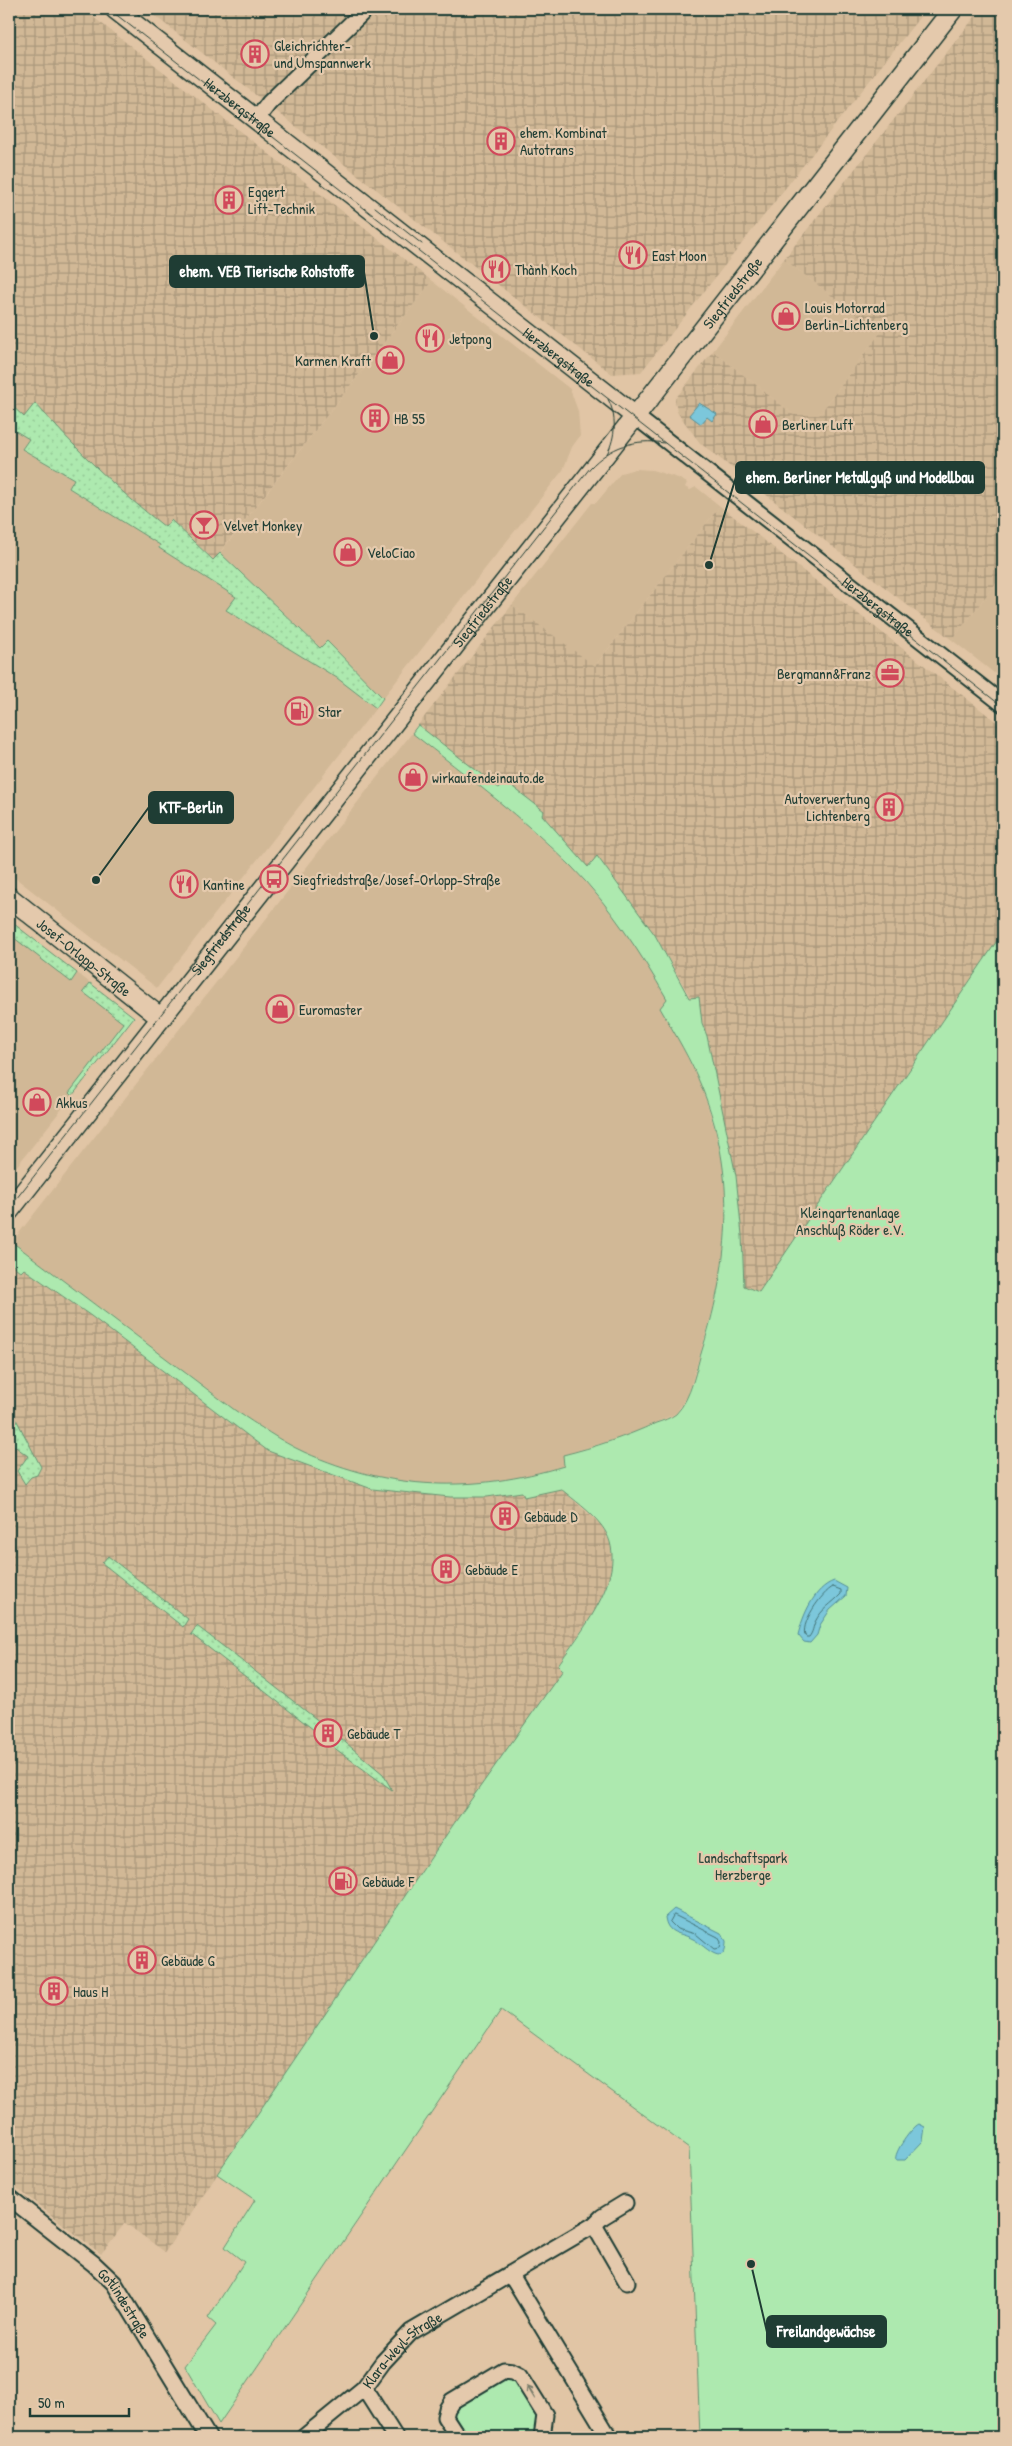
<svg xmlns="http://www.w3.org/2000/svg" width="1012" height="2446" font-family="'Patrick Hand',sans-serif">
  <defs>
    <pattern id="industrial-grid" width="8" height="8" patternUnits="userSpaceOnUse" patternTransform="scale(1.25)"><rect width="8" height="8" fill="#d1b896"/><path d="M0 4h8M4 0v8" fill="none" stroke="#a9977b"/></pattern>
    <pattern id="grass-dots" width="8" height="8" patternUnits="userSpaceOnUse" patternTransform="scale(1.25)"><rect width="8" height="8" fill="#ade9af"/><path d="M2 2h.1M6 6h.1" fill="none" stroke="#94c997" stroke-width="1.8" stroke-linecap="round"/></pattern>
  </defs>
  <rect width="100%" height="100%" fill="#e1c5a5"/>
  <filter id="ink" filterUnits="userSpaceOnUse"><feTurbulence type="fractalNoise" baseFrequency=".02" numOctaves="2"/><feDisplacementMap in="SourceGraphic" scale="10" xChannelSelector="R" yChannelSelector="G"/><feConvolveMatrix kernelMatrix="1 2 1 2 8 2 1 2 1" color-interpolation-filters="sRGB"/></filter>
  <g filter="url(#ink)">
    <g fill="#d1b896">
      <path d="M784,259l96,74 -61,82h-25l-81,-64z"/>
      <path d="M432,281l138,108 8,22 2,25 -8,11 -9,23 -180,228 -56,-57 -6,7 -101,-95z"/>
      <path d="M9,427l20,12 -7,10 53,30 -6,9 91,57 -1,3 78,49 -11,13 111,68 39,30 -219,280 -148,-115z"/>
      <path d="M635,469l17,1 26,8 9,5 -2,4 5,3 6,-3 24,19 -126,161 -82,-62 80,-102h4l25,-30z"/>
      <path d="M1003,574v106l-51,-40z"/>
      <path d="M412,733l98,77 63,58 31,36 30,39 34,56 16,51 18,38 14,45 8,36 3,38 -1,39 -6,39 -32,110 -12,18 -44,21 -69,21 1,11 -62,16 -37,4 -45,-2 -44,-7 -38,-11 -35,-14 -32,-18 -35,-23 -224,-169z"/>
      <path d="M9,920l125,97 -125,159z"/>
    </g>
    <g fill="url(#industrial-grid)">
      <path d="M9,9h74l349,272 -218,279 -43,-40 -6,7 -39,-31 -65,-63 -26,-29 -11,13 -15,-14z"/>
      <path d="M146,9h780l-285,363 -29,2z"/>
      <path d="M981,9h22v565l-51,66 -252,-197 -23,-31 -2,-13 38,-48 81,64h25l61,-82 -96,-74z"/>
      <path d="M720,506l283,221v205l-244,360 -15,-6 -2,-51 -6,-59 -29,-140 -7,-22 -45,-79 -58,-79 -9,11 -47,-52 3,-3 -39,-31 -6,8 -81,-64 94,-120 83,61z"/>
      <path d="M9,1262l12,10 3,-3 67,47 177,135 104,38 78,8h37l36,-5 1,5 37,-8 41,37 10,21 -1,24 -11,32 -42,62 6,4 -111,156 -288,427 -40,-29 -24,31 -92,-72z"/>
    </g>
    <g fill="url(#grass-dots)" stroke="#669372">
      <path d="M9,403l15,14 11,-14c40,45 82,87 130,124l6,-7 42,40 7,-7 100,95 7,-7 56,57 -7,10 -39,-30 -111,-68 10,-13 -77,-49 1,-3 -91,-57 5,-9 -52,-30 7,-10 -20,-12z"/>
      <path d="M9,920l68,53 -6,9 -62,-48z"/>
      <path d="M90,983l44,34 -62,79 -3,-3 54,-70 -40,-31z"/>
      <path d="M16,1419l25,48 -4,8 -6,2 -6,7 -8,-13 11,-15 -19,-14v-16z"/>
      <path d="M108,1556l80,63 -5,8 -81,-64z"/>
      <path d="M197,1626l123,96 -6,8 -123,-96z"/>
      <path d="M340,1738l43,36 9,16 -59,-43z"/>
    </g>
    <g fill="#ade9af" stroke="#669372">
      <path d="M418,725l81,63 6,-7 39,30 -2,4 46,52 9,-11 58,79 34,63 10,-1 3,26 5,13 29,140 6,59 2,51 15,6 244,-360v1505h-303l-11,-289 -188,-138 -282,414 -34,-58 31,-41 -8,-7 36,-56 -19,-15 30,-47 -38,-26 236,-349 110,-155 -5,-5c24,-35 77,-97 43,-140 -11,-14 -27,-25 -40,-36l-37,8 -2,-5 -35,5h-37l-78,-8 -104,-38 -177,-135 -67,-47 -3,3 -12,-10v-15l3,-5 224,169c22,14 44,30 68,41 88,39 169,41 260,14l-1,-11c32,-8 62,-18 93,-32 6,-2 15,-5 20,-9 16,-16 20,-46 27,-67 27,-87 34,-172 -1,-259 -11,-28 -27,-54 -42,-80l7,-9c-27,-47 -57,-93 -95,-132 -49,-49 -105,-91 -160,-134z"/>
      <path d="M513,2376l25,40v21h-77l-10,-27 46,-32z"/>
    </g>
    <g fill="#7bc7db" stroke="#569098">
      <path d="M699,403l18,11 -5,7 -5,-4 -6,7 -12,-9z"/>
      <path d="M834,1581l13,7 -1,8 -16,14 -10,15 -3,10 -7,8 -6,-1 -6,-7c5,-20 16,-47 36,-54z"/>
      <path d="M674,1909l47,24 5,8c0,31 -25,1 -33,-2 -13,-7 -26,-4 -28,-22z"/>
      <path d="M919,2124l6,3 -2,14 -18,19h-9c-3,-7 16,-33 23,-36z"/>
    </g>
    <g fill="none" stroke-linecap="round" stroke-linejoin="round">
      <g stroke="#447477" stroke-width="1">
        <path d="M833,1587l8,3v4c-9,10 -19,14 -26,28 -2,5 -2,10 -6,15h-3c-8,-11 16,-45 27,-50z"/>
        <path d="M674,1915l44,22 3,5 -1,6 -6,1 -18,-15 -19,-5 -7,-7z"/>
      </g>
      <g stroke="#1f3d34" stroke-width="19">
        <g id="minor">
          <path d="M256,120l13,-17 97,-94"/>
          <path id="s1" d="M635,416l368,288"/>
          <path id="s2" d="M9,2197l85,67 20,19 94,154"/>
          <path d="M594,2225l33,57"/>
          <path d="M511,2275l98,162"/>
          <path d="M364,2388l31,49"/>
          <path id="s3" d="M304,2437l60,-49 19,-26 28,-30 183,-107 8,-8 23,-14"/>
          <path d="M458,2437l-13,-20 2,-8 5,-8 52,-31 8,1 8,4 25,40 -3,22"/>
        </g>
      </g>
      <g stroke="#1f3d34" stroke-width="22">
        <g id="tertiary">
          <path id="s4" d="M115,9l520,407"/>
          <path id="s5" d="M9,897l152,121"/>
          <path id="s6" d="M9,1211l640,-812 304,-390"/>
        </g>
      </g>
      <use href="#minor" stroke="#e4c9ac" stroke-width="15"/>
      <use href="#tertiary" stroke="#e4c9ac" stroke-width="19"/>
      <g stroke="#1f3d34" stroke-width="1">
        <path d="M109,9l894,698"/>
        <path d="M375,207l47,37"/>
        <path d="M607,454c9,-18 10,-37 1,-55"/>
        <path id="s7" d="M9,1208l581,-740c20,-21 45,-30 74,-25"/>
      </g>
    </g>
    <defs><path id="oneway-shaft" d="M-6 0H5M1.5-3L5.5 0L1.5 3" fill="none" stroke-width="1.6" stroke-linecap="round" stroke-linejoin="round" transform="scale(1.25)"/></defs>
    <use stroke="#787c6a" href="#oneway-shaft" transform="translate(531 2392) rotate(-121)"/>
  </g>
  <defs>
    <g id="building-ring" transform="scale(1.4375)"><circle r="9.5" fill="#e4c9ac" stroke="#d1495b" stroke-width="1.5"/><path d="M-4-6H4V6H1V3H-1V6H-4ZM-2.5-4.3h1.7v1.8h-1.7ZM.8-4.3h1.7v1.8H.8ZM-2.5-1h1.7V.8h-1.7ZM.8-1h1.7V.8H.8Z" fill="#d1495b"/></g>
    <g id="restaurant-ring" transform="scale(1.4375)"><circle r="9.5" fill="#e4c9ac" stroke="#d1495b" stroke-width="1.5"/><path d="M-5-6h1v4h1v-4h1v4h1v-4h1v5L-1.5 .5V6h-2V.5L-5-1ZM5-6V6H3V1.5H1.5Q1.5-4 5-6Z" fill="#d1495b"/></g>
    <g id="shop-ring" transform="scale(1.4375)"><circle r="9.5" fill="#e4c9ac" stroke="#d1495b" stroke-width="1.5"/><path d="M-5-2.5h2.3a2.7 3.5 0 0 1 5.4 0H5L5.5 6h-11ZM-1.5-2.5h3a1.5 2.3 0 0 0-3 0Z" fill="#d1495b"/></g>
    <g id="bar-ring" transform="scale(1.4375)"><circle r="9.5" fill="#e4c9ac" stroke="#d1495b" stroke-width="1.5"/><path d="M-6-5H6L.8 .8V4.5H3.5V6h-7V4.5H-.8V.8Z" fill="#d1495b"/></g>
    <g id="office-ring" transform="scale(1.4375)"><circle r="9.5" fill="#e4c9ac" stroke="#d1495b" stroke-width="1.5"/><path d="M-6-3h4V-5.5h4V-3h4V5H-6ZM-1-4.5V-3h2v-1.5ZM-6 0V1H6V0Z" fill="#d1495b"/></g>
    <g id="fuel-ring" transform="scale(1.4375)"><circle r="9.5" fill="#e4c9ac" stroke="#d1495b" stroke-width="1.5"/><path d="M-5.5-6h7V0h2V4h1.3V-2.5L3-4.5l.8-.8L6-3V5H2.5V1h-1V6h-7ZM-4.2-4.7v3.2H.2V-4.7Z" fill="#d1495b"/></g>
    <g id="bus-ring" transform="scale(1.4375)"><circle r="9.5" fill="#e4c9ac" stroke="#d1495b" stroke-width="1.5"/><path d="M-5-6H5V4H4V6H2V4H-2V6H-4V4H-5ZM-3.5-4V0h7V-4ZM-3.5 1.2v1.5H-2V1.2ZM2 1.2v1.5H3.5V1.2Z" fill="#d1495b"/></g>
  </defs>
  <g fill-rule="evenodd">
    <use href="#building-ring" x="255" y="54"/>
    <use href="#building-ring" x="501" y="141"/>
    <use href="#building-ring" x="229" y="200"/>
    <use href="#restaurant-ring" x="633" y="255"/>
    <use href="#restaurant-ring" x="496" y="269"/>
    <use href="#shop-ring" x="786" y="316"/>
    <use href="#restaurant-ring" x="430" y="338"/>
    <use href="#shop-ring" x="390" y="360"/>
    <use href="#building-ring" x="375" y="418"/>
    <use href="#shop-ring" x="763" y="424"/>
    <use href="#bar-ring" x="204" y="525"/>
    <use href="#shop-ring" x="348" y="552"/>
    <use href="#office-ring" x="890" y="673"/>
    <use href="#fuel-ring" x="299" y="711"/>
    <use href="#shop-ring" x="413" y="777"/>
    <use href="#building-ring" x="889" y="807"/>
    <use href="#bus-ring" x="274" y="879"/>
    <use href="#restaurant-ring" x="184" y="884"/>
    <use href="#shop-ring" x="280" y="1009"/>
    <use href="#shop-ring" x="37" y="1102"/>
    <use href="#building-ring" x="505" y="1516"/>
    <use href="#building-ring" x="446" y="1569"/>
    <use href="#building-ring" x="328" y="1733"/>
    <use href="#fuel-ring" x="343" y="1881"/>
    <use href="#building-ring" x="142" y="1960"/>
    <use href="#building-ring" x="54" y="1991"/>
  </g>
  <g text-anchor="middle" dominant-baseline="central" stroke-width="4.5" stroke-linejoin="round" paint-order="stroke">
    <g font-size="15" fill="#1f3d34" stroke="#e4c9ac" text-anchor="start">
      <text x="274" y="45">Gleichrichter-<tspan x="274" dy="17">und Umspannwerk</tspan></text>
      <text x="520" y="132">ehem. Kombinat<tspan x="520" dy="17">Autotrans</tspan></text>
      <text x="248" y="191">Eggert<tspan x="248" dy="17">Lift-Technik</tspan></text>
      <text x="652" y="255">East Moon</text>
      <text x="515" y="269">Thành Koch</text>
      <text x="805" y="307">Louis Motorrad<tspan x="805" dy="17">Berlin-Lichtenberg</tspan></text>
      <text x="449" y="338">Jetpong</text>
      <text x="371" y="360" text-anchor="end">Karmen Kraft</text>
      <text x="394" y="418">HB 55</text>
      <text x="782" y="424">Berliner Luft</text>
      <text x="223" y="525">Velvet Monkey</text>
      <text x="367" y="552">VeloCiao</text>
      <text x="871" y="673" text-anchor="end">Bergmann&amp;Franz</text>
      <text x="318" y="711">Star</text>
      <text x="432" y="777">wirkaufendeinauto.de</text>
      <text x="870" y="798" text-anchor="end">Autoverwertung<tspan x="870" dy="17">Lichtenberg</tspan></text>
      <text x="293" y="879">Siegfriedstraße/Josef-Orlopp-Straße</text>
      <text x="203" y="884">Kantine</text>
      <text x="299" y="1009">Euromaster</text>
      <text x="56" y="1102">Akkus</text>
      <text x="524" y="1516">Gebäude D</text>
      <text x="465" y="1569">Gebäude E</text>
      <text x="347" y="1733">Gebäude T</text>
      <text x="362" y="1881">Gebäude F</text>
      <text x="161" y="1960">Gebäude G</text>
      <text x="73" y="1991">Haus H</text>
    </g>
    <g font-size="15" fill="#1f3d34" stroke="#e4c9ac">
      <text stroke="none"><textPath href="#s4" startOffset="159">Herzbergstraße</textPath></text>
      <text stroke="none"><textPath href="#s6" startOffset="1169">Siegfriedstraße</textPath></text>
      <text stroke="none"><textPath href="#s4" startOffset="564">Herzbergstraße</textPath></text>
      <text stroke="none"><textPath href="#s1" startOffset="309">Herzbergstraße</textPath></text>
      <text stroke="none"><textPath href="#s6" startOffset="764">Siegfriedstraße</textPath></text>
      <text stroke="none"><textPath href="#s7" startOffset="342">Siegfriedstraße</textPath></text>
      <text stroke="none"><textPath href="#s5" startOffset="96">Josef-Orlopp-Straße</textPath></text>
      <text stroke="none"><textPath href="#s2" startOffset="158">Gotlindestraße</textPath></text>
      <text stroke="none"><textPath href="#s3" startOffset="132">Klara-Weyl-Straße</textPath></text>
    </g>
    <g font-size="15" fill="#26463a" stroke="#e4c9ac">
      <text x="850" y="1212">Kleingartenanlage<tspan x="850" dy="17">Anschluß Röder e.V.</tspan></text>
      <text x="743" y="1857">Landschaftspark<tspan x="743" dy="17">Herzberge</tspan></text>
    </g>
  </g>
  <path fill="none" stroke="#1f3d34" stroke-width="2" d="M374 336L364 272M709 565L736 477M96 880L149 807M751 2264L767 2332"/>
  <g fill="#1f3d34" stroke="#e4c9ac" stroke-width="2">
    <circle cx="374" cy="336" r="5"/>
    <circle cx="709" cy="565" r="5"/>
    <circle cx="96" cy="880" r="5"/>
    <circle cx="751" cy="2264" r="5"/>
  </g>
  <g fill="#1f3d34" stroke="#1f3d34" stroke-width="2">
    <rect x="170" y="256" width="194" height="31" rx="5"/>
    <rect x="736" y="462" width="248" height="31" rx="5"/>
    <rect x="149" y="792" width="84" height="31" rx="5"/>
    <rect x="767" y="2316" width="119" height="31" rx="5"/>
  </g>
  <g font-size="16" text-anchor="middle" font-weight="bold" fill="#fff">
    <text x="267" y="277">ehem. VEB Tierische Rohstoffe</text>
    <text x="860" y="483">ehem. Berliner Metallguß und Modellbau</text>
    <text x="191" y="813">KTF-Berlin</text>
    <text x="826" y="2337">Freilandgewächse</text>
  </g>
  <rect width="1012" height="2446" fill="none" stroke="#e4c9ac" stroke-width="30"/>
  <rect x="15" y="15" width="982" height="2416" fill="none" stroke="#1f3d34" stroke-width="2" filter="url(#ink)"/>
  <path d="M30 2408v8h99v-8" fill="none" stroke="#1f3d34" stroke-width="2.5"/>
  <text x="38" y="2408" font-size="15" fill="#1f3d34" stroke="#e4c9ac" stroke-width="4" paint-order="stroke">50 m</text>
</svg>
